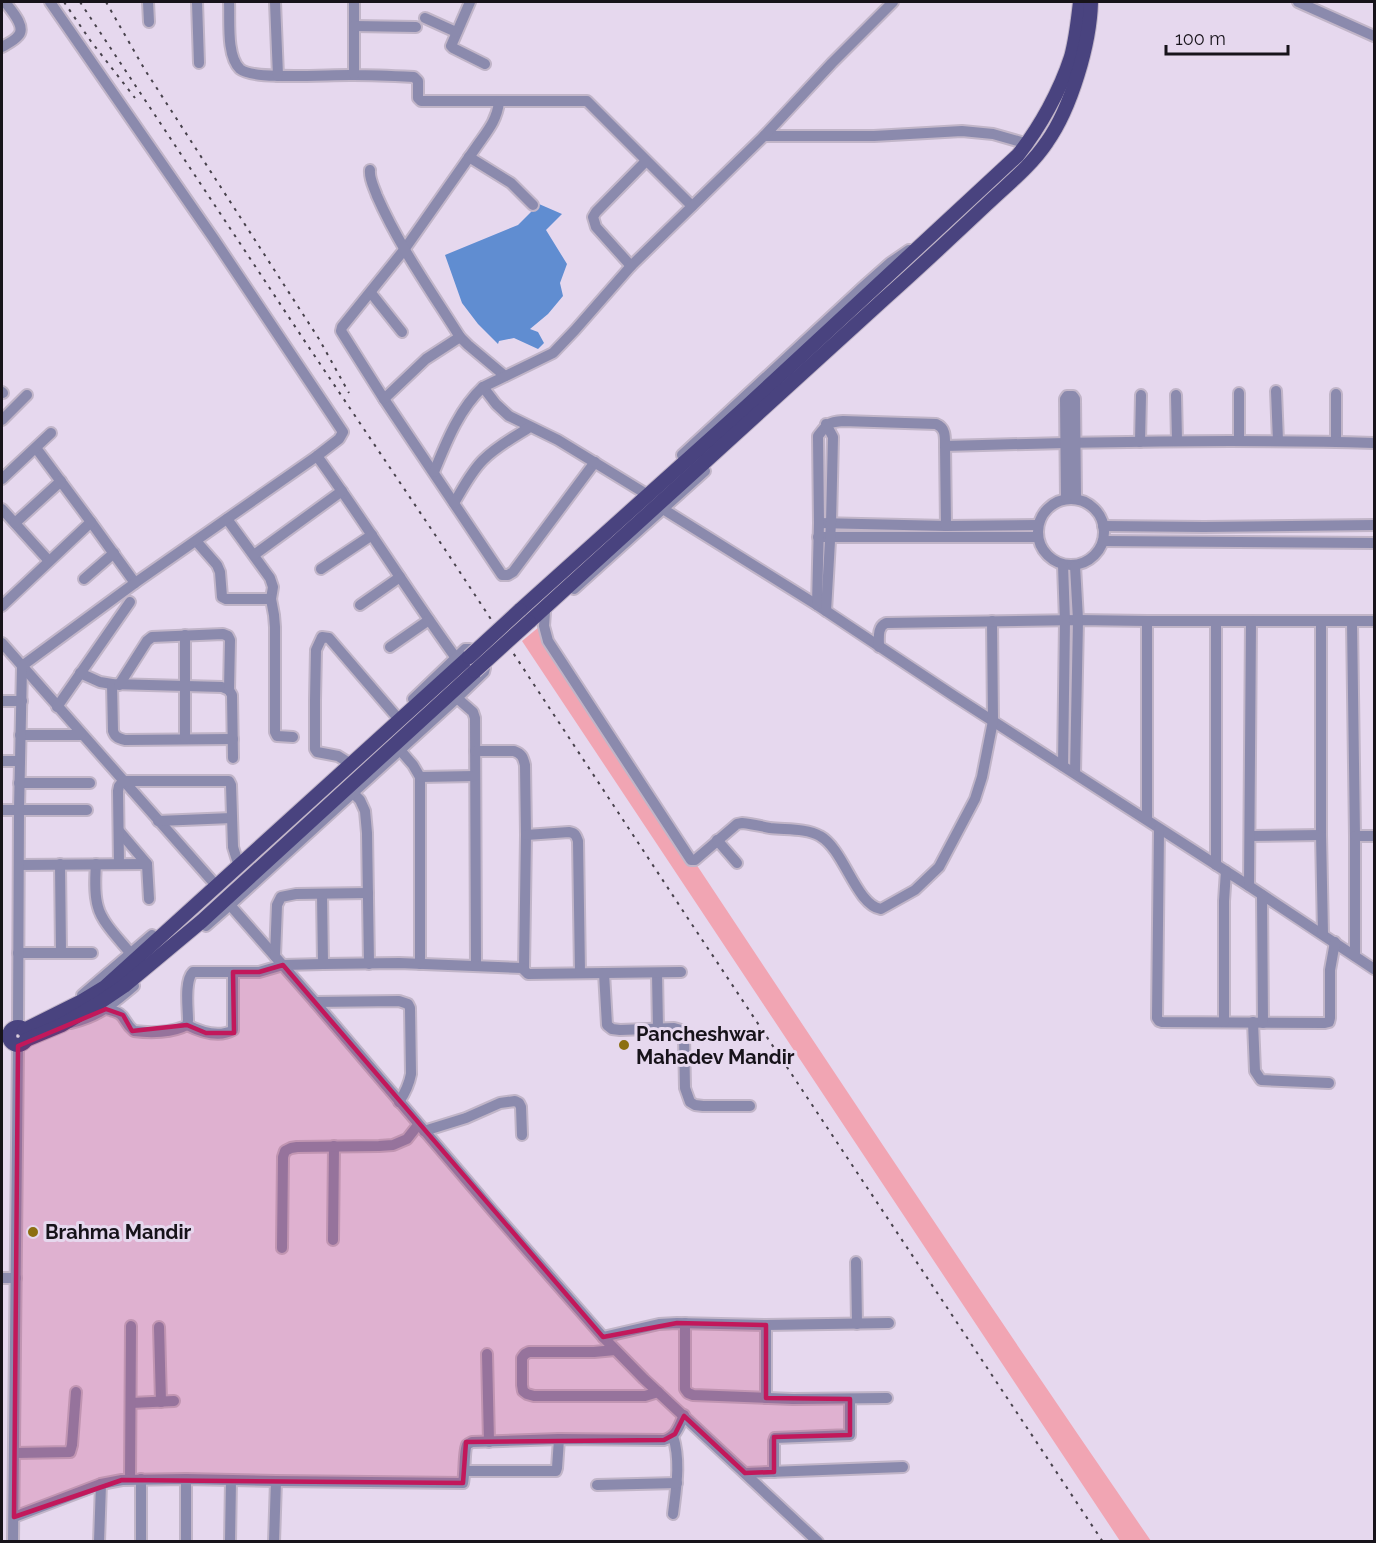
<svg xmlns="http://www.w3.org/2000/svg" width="1376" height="1543" font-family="Raleway,sans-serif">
  <rect width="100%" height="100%" fill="#e6d8ee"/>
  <path fill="#f1a5b3" d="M539,627c203,306 404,612 612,914h-31l-598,-900z"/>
  <path fill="#608dd1" d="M539,204l23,10 -16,16 21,34 -7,19 3,13 -15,18 -18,15 8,3 6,11 -6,6 -24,-11 -15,3 -1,3 -20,-20 -16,-21 -17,-48 73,-30z"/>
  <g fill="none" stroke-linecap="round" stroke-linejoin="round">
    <g stroke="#c1b5c8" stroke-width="14">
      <g id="minor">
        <path d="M148,2l1,20"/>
        <path d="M197,2l2,61"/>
        <path d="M229,2c1,17 -3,54 11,67 14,12 93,5 114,6 20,0 40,1 60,2l4,4v17l3,3h166l105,105"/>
        <path d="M275,2l3,74"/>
        <path d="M354,2v73"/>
        <path d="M470,2l-19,44 2,2 32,16"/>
        <path d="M1298,2l76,34"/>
        <path d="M425,18l31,14"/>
        <path d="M354,26l62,1"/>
        <path d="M2,47c5,-3 12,-6 16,-11 9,-9 -7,-26 -13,-34"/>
        <path d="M499,102c-2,17 -10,27 -20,41l-75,107 -62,77 -1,4 43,68 118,176h6l5,-3 82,-110"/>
        <path d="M764,136h110l88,-5 31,3 35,10"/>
        <path d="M469,157l42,26 22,22"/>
        <path d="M370,170c-1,9 4,17 7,26 22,50 54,95 83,141l8,8 37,31"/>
        <path d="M631,266l-35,-39 -3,-10 3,-5 50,-51"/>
        <path d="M371,293l31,39"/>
        <path d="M483,387l13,17 13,12 49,24 85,52"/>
        <path d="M1276,391l2,50"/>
        <path d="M2,392l1,1"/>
        <path d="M1176,395l1,46"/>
        <path d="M384,399l42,-40 34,-22"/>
        <path d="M2,420l25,-25"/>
        <path d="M1239,441v-48"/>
        <path d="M1140,442l1,-47"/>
        <path d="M1336,442v-48"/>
        <path d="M945,446c143,-4 286,-7 429,-3"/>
        <path d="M36,448l55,74 44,61"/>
        <path d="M682,455l181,-168 27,-24 19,-13"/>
        <path d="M317,456c48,66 91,136 139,202"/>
        <path d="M434,472c12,-29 25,-63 49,-85l70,-34 22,-23 56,-64 133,-130 68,-73 61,-61"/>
        <path d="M2,479l49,-46"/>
        <circle cx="1071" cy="532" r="33"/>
        <path d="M1066,499l-1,-100 2,-3h6l2,3 1,100"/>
        <path d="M454,503c9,-15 17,-31 29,-43 14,-14 31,-23 47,-33"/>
        <path d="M2,509l47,52"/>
        <path d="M663,509l154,96 137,91 295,190 125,83"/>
        <path d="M227,519l43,59 3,9 -2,12"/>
        <path d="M15,523l46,-42"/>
        <path d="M819,523l127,3 92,-1"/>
        <path d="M1103,526l101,1 170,-2"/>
        <path d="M818,537h219"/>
        <path d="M196,541l21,24 3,7 2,25 4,2h45l3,16 1,12v105l2,4 16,1"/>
        <path d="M1103,541l271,2"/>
        <path d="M254,555l88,-64"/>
        <path d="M321,569l51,-34"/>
        <path d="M84,579l30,-26"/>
        <path d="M574,589l131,-118"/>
        <path d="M360,605l40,-28"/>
        <path d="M817,605l2,-82 -1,-87c9,-12 10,-14 25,-15l93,3c10,4 9,13 9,22l1,80"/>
        <path d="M2,606l89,-84"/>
        <path d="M826,611l5,-88 2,-86 -7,-13"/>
        <path d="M545,612l-1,14 4,15 143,219h4l42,-36 5,-1c10,1 19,3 28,5 15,2 36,0 50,8 24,13 36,69 61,73l34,-19 24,-23 36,-68 7,-22 11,-56 -1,-100"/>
        <path d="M1147,621v198"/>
        <path d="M1321,621v214l2,99"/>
        <path d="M1216,622v243"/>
        <path d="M1352,622l3,214v120"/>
        <path d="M2,643l211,239"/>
        <path d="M390,647l39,-27"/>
        <path d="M879,647c0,-9 -2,-20 7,-24l192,-3 69,1h227"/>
        <path d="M80,673l20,9 12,2 110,3 7,3 3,5 1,63"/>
        <path d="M112,684l1,47c2,6 5,7 12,9l108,-1"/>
        <path d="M119,685l28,-44 5,-4 71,-3 5,2 2,4 -1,50"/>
        <path d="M457,698l16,14 2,6 1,247"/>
        <path d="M2,701h20"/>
        <path d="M57,707l73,-105"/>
        <path d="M20,735h61"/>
        <path d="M185,739v-104"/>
        <path d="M400,750l13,15 7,12v187"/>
        <path d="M475,751h39c8,3 9,6 11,14l1,70 -2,134"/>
        <path d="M2,761h17"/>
        <path d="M346,761l-8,-5 -21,-4 -2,-3v-49l1,-50 6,-13 7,1 67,78"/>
        <path d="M1063,766l2,-145 -2,-56"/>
        <path d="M1075,773l3,-153 -3,-54"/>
        <path d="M420,777l55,-1"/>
        <path d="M19,783h71"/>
        <path d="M353,793l7,7 5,11 2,22 2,131"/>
        <path d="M2,810h85"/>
        <path d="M158,821l74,-3"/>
        <path d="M1159,829l-2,189 2,3 3,1 163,1 4,-1 1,-4v-48l5,-28"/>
        <path d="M119,831l28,33 2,35"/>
        <path d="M526,835l43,-3c6,1 7,3 9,9l2,132"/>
        <path d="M1250,836l71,-1"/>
        <path d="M1355,836h19"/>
        <path d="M717,840l20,23"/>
        <path d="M60,864l1,89"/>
        <path d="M96,864c-1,14 -2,30 2,43 4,16 23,34 33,47"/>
        <path d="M119,864l-1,-73 1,-5 4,-5h106l2,4 2,62 4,13"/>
        <path d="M19,865l128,-1"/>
        <path d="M1249,886l2,-265"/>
        <path d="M322,894l1,70"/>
        <path d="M1262,895l1,128"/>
        <path d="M230,905l85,97 177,208 111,127 41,42 174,163"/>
        <path d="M206,926l24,-21 227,-207 27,-26 1,-4 -15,-19h-5l-52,50"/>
        <path d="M18,953h74"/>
        <path d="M275,956l2,-51 4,-8 15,-3 72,-1"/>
        <path d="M604,973l3,52 5,4 8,1 54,-2 7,2 3,5 1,53 5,14 5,3 8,1h47"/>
        <path d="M657,973l1,56"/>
        <path d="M82,995l70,-60"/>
        <path d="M315,1002l84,-1 9,3 2,4 1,66c-2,11 -6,19 -12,28"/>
        <path d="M106,1009c23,5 14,10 28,22 16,2 39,2 53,-6l1,-5c0,-12 -4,-39 5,-48h66l24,-7 40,-1 76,-1 123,5 6,6 153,-2"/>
        <path d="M1224,1022v-121l2,-30"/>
        <path d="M1253,1022l2,49 6,9 68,3"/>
        <path d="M71,1023c29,-7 41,-19 63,-37"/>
        <path d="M187,1025c14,7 32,13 46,5v-58"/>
        <path d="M18,1027l1,-217 3,-144 113,-83 182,-127 22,-17 4,-7 -129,-193 -164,-237"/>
        <path d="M424,1131l42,-13 34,-15 15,-2 4,2 2,4 1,28"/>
        <path d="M333,1240l1,-94"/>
        <path d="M282,1248l1,-91 2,-6 6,-3 6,-1 82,-1 14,-1 14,-6 11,-14"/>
        <path d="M856,1262l1,62"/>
        <path d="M2,1278h14"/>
        <path d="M685,1323v66l3,4 5,2 100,4 94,-1"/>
        <path d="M159,1327l2,75"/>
        <path d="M603,1337l56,-13 18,-1 89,2 123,-2"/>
        <path d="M615,1350l-21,2h-65l-4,2 -3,4v27l1,6 4,3 7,2h111l13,-4"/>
        <path d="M487,1354l2,88"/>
        <path d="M766,1398v-73"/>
        <path d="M131,1403l43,-2"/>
        <path d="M673,1436c8,26 3,52 0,78"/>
        <path d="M15,1453l55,-1 2,-7 4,-53"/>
        <path d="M465,1471h91l1,-3 2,-29"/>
        <path d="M774,1472v-31l1,-3 75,-3v-36"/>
        <path d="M745,1473l158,-6"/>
        <path d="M130,1479l1,-153"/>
        <path d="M597,1485l80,-2"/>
        <path d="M14,1517l87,-33 21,-4 64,-1 90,2 187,2c2,-9 1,-33 4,-38 1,-1 3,-2 5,-3l87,-3 105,1c12,-3 15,-13 20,-25"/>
        <path d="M13,1542l5,-496"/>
        <path d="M99,1542l2,-58"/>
        <path d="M141,1542v-63"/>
        <path d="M186,1542v-63"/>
        <path d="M230,1542l1,-62"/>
        <path d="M274,1542l2,-61"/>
      </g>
    </g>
    <g stroke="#c1b5c8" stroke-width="16">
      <g id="major">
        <path d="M520,610l227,-204 271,-251c22,-28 42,-64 53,-98 5,-18 7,-37 9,-55"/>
        <path d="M529,622c118,-108 237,-215 355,-323 35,-31 69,-63 103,-95 21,-20 44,-38 60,-62 24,-34 43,-98 44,-140"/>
        <circle cx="18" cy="1036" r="9"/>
        <path d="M24,1030l58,-29 23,-14 364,-330"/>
        <path d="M26,1040l36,-15 37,-22 25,-17 78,-65 273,-250"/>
      </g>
    </g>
    <use href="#minor" stroke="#8b8aad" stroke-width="10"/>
    <use href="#major" stroke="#49437f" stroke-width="14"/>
    <g stroke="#48424c" stroke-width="2" stroke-dasharray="3 6" stroke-linecap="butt">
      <path d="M64,2l26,38 45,58"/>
      <path d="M80,2l228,344 138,205 243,369 414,622"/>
      <path d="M106,2l39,68 174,269 30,54"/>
    </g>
    <g stroke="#c1b5c8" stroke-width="16" stroke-linecap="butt">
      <g id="major-bridge">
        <path d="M469,657l51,-47"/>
        <path d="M475,671l54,-49"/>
      </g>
    </g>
    <use href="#major-bridge" stroke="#49437f" stroke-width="14"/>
  </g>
  <path fill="#c2185b" fill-opacity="0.2" stroke="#c2185b" stroke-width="4.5" stroke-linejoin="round" d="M283,965l320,372 74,-14 89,2v73l84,1v36l-76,2v35l-29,1 -61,-57 -9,18 -11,6 -198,2 -3,41 -341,-3 -108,37 4,-471 88,-37 17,6 9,16 55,-6 19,8h28l-1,-61h26z"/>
  <g fill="#8c6f11" stroke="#e6d8ee" stroke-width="2">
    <circle cx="624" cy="1045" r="6"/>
    <circle cx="33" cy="1232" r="6"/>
  </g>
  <g text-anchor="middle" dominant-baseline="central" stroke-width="6" stroke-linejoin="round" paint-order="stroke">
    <g font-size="20" font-weight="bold" fill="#17131a" stroke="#e6d8ee" text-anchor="start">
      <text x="636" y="1034">Pancheshwar<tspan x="636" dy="23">Mahadev Mandir</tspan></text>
      <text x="45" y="1232">Brahma Mandir</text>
    </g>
  </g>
  <rect width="1376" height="1543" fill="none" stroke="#17131a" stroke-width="6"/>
  <path d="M1166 45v9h122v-9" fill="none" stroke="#17131a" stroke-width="3"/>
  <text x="1175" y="45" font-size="18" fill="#17131a" stroke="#e6d8ee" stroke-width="4.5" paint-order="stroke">100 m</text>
</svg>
